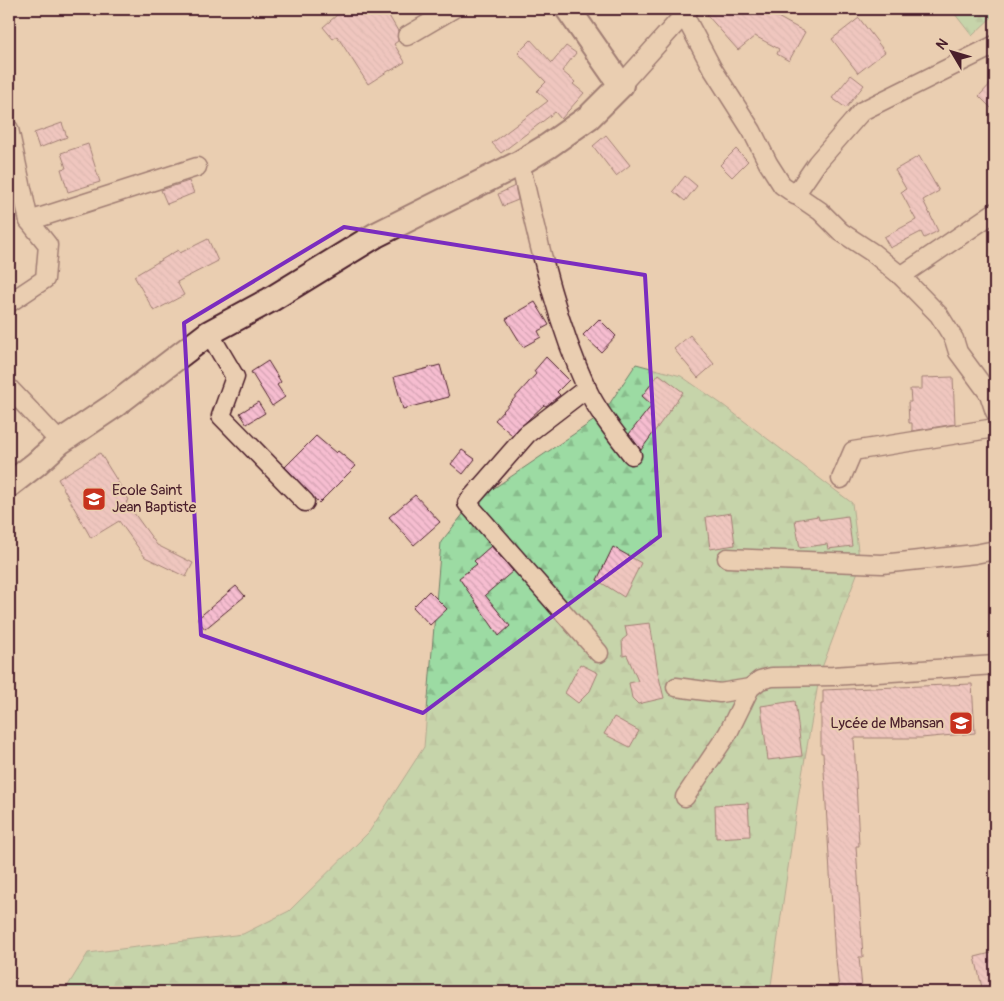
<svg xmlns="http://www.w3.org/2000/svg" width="1004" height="1001" font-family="Pangolin,sans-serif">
  <defs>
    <pattern id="forest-firs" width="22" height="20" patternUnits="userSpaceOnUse" patternTransform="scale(1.25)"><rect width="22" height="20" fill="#9cdba3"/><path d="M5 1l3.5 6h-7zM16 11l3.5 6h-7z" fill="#88bc8c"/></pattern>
    <pattern id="building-back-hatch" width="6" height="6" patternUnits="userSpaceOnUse" patternTransform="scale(1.25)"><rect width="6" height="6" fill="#f6bdd0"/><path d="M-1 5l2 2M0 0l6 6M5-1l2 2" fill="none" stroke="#d4a2b3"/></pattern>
  </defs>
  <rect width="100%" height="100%" fill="#eaceb1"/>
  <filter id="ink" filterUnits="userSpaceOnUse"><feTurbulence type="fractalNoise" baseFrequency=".02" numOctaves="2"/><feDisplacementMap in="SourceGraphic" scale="10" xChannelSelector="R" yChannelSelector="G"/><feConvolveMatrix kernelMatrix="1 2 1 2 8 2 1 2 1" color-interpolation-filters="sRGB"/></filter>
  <g filter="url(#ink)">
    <g fill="url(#forest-firs)" stroke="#737d67">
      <path d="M951,9h44v5l-23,22z"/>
      <path d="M636,364l45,12 42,29 129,98 8,63 -40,107 -21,119 -29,200h-706l24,-39 155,-19 46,-23 80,-79 55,-85 17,-205 31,-39 130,-88z"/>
    </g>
    <g fill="url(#building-back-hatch)" stroke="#4a1f2b">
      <path d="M344,9h41l13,22v10l-4,3 11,18 -15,9v-1l-22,14 -31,-48 -4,3 -10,-12z"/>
      <path d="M715,9h48l42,23 -16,29 -12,-7 2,-5 -24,-13 -17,14 -31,-35z"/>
      <path d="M859,18l26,34 -27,21 -26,-34z"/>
      <path d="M531,40l21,23 14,-17 10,7 -14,18 13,11 -2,2 11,9 -23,26 -6,-7 -54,41 -9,-10 56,-42 -11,-10 9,-9 -28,-29z"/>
      <path d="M851,75l13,10 -18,23 -14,-10z"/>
      <path d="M995,79v33l-16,-16z"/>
      <path d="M62,123l5,14 -28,11 -5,-15z"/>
      <path d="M606,135l24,30 -14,11 -23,-30z"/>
      <path d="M88,144l12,38 -32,10 -7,-23 5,-1 -5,-15z"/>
      <path d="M736,149l12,12 -16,16 -12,-12z"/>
      <path d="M919,156l20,35 -16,9 15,31 -14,7 -3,-6 -31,16 -6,-11 32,-17 -15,-28 5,-3 -11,-19z"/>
      <path d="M685,176l12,10 -12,15 -12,-10z"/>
      <path d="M189,181l5,12 -27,11 -6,-14z"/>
      <path d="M515,186l3,14 -15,6 -5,-12z"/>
      <path d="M208,239l10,22 -41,21 7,13 -30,16 -20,-35 44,-26 2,3z"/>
      <path d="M535,302l14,23 -11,6 3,6 -18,10 -17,-28z"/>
      <path d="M599,319l17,17 -15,16 -18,-17z"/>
      <path d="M690,335l24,29 -16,14 -24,-29z"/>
      <path d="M546,357l23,23 -12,12 3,3 -14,11 -2,-1 -32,30 -17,-15 41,-46 -2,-3z"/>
      <path d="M268,361l13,21 -4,3 8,12 -13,9 -21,-34z"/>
      <path d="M440,365l9,32 -46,12 -9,-32z"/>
      <path d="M659,374l24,18 -42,58 -12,-16 23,-29 -10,-9z"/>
      <path d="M953,377l2,47 -43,7v-8h-3l-1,-21h3l-1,-13h12v-11z"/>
      <path d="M258,402l7,11 -18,11 -7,-11z"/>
      <path d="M316,436l20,17 2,-2 18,15 -37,37 -34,-36z"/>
      <path d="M462,450l13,9 -12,15 -12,-10z"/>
      <path d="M100,453l29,47 -3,2 31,43 36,18 -7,14 -41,-20 -26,-36 -28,17 -33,-59z"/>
      <path d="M415,495l25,27 -26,23 -25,-28z"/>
      <path d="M731,513l4,32 -25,4 -4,-32z"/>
      <path d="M818,516l1,4 29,-4 4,30 -24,3 -1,-5 -27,4 -5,-28z"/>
      <path d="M491,546l22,25 -28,24 25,31 -11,10 -40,-58 18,-14 -3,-3z"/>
      <path d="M613,547l28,16 -17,34 -27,-17z"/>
      <path d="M236,586l9,10 -40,33 -8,-10z"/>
      <path d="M429,591l18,18 -17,16 -17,-18z"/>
      <path d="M650,623l8,50 6,25 -26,6 -6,-6 -3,-15 9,-2 -11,-26 -4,1 -1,-16 5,-4 -2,-10z"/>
      <path d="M580,664l18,9 -8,18 -12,12 -13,-10z"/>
      <path d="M972,684l3,49 -54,5h-67l5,108h-3l7,111h-4l3,31 -23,2 -3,-31h-1l-12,-206h-2v-49h2v-14z"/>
      <path d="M795,701l7,55 -34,4 -7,-54z"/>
      <path d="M614,717l25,14 -9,16 -26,-13z"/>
      <path d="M748,803l2,33 -34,2 -1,-33z"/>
      <path d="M995,952v40h-12l-8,-35z"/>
    </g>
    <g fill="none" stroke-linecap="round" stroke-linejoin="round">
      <g stroke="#4a1f2b" stroke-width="21">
        <g id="street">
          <path d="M684,15l28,53 40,63 16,32 14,22 38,26 21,21 32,21 28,23 38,39 15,24 4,13 31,42 6,18"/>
          <path d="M407,36l46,-27"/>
          <path d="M621,85l68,-76"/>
          <path d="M9,129l20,92 19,24 -3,34 -36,24"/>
          <path d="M520,163c18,76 34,154 67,226 11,23 29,45 45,66"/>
          <path d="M795,195l22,-32 45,-52 133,-66"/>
          <path d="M29,221l168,-54"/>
          <path d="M901,276l94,-64"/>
          <path d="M209,333l26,44 -14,39 84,86"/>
          <path d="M9,388l51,54"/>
          <path d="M587,388l-60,46 -60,69 132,150"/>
          <path d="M841,479l12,-28 142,-23"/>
          <path d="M727,558l155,6 93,-10 20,-4"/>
          <path d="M676,687l44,6 30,-5"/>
          <path d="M685,797l43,-64 22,-45 10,-8 12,-3 61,-1 162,-11"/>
        </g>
      </g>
      <g stroke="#4a1f2b" stroke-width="28">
        <path id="secondary" d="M9,485l27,-21 24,-22 55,-37 94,-72 61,-33 106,-65 144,-72 28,-17 41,-29 32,-32 -53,-76"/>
      </g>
      <use href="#street" stroke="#eaceb1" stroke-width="18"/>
      <use href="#secondary" stroke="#eaceb1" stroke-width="24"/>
    </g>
  </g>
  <path d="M0 0H1004V1001H0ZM344,227l301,48 15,261 -237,177 -222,-78 -17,-312z" fill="#eaceb1" fill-opacity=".55" fill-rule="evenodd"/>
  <path fill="none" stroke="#7b2cbf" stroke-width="4" stroke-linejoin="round" d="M344,227l301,48 15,261 -237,177 -222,-78 -17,-312z"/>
  <defs>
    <g id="school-square" transform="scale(1.25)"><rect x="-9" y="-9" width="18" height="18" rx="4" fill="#c8321e" stroke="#eaceb1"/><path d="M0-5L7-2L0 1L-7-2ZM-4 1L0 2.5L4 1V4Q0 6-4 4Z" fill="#fff"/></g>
  </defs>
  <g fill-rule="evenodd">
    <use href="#school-square" x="94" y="499"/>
    <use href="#school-square" x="961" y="723"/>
  </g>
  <g text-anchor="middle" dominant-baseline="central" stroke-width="4" stroke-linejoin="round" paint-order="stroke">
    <g font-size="15" fill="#4a1f2b" stroke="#eaceb1" text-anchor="start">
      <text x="112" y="490">Ecole Saint<tspan x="112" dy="17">Jean Baptiste</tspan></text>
      <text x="944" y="723" text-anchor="end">Lycée de Mbansan</text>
    </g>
  </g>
  <rect width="1004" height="1001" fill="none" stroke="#eaceb1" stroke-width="30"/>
  <rect x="15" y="15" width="974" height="971" fill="none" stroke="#4a1f2b" stroke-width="2" filter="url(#ink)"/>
  <g transform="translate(952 52) rotate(308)" stroke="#eaceb1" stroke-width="4" paint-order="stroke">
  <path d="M0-4L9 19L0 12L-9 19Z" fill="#4a1f2b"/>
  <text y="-8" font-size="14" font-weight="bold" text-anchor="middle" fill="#4a1f2b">N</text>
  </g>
</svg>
